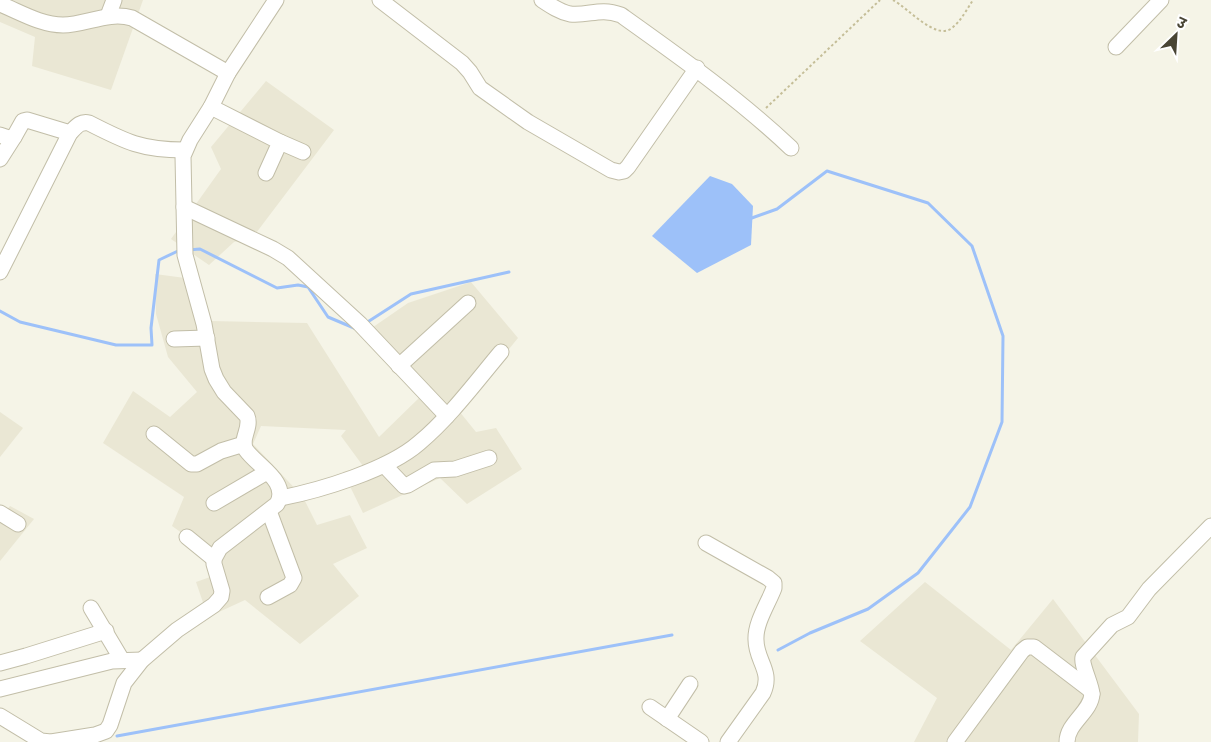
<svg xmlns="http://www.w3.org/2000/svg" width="1211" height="742" font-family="Poppins,'Noto Sans Devanagari',sans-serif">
  <rect width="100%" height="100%" fill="#f5f4e7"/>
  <g fill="#eae7d4">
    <path d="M0,0h143l-32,90 -79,-24 3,-29 -35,-15z"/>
    <path d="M266,81l68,49 -81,107 -19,5 -25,23 -38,-26 50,-70 -10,-22z"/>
    <path d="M155,274l45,6 11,41 96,2 72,114 41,-40 -57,-63 45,-31 63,-21 47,56 -59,73 17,21 20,-4 26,41 -55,35 -27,-26 -77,35 -20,-41 20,-6 -22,-30 5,-6 -85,-4 -8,18 50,53 14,28 33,-10 17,33 -34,16 26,32 -59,48 -55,-44 -37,17 -12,-35 17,-6 -3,-23 -38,-27 12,-29 -81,-54 30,-52 37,26 27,-25 -29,-35 -12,-43z"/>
    <path d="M0,412l23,16 -23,29z"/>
    <path d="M10,506l24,13 -34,42v-43z"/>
    <path d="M925,582l86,68 42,-51 86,115 -1,28h-224l23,-44 -77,-57z"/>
  </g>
  <path fill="#9dc1f9" d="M710,176l22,8 21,22 -2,39 -54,28 -45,-37z"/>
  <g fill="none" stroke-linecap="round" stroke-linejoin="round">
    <g stroke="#9dc1f9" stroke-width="3">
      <path d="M749,219l28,-10 50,-38 101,32 44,43 31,90 -1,86 -32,85 -52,66 -50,36 -58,24 -32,17"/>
      <path d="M188,250l12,-1 77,39 21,-3 10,2 20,30 26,11"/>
      <path d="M0,311l20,11 96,23h36l-1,-17 8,-68 21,-10"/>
      <path d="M366,323l45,-29 98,-22"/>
      <path d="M117,736l555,-101"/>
    </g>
    <g stroke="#c2bea8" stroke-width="17">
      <g id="minor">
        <path d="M380,0l82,63 8,9 10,16 48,34 83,48 8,2 5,-1 4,-4 69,-99"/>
        <path d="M542,0c9,6 18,12 28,14 20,2 29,-7 51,1 59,42 117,83 170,133"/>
        <path d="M0,4c20,8 41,21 63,21 23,0 45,-14 69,-7l96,55"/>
        <path d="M108,16l6,-16"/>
        <path d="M1116,47l45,-47"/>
        <path d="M211,107l69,35 -14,31"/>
        <path d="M0,135l9,3 5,-1 9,-16 4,-1 43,13"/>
        <path d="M280,142l23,10"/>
        <path d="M0,159l14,-22"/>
        <path d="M184,207l89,42 15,9 72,66 87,92"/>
        <path d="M0,272l70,-139c6,-6 10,-12 19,-10 37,19 53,27 95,27"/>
        <path d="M174,339l33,-1"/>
        <path d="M399,366l69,-63"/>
        <path d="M154,434l37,30h6l24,-13 23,-7"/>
        <path d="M384,465l20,21 4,-1 26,-15 21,-1 34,-11"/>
        <path d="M281,498c40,-8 107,-28 138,-55 31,-26 56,-60 82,-91"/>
        <path d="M214,503l53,-31"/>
        <path d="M0,513l18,11"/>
        <path d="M187,537l27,22"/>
        <path d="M706,543l62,35 6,5v5c-6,16 -19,35 -18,52 0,21 17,31 7,53l-35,49"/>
        <path d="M268,597l22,-12 4,-7 -25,-67"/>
        <path d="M91,608l31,52"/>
        <path d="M0,663l26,-7 80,-25"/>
        <path d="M0,689l112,-28 30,-1"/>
        <path d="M1092,694c-1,-11 -11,-29 -9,-37l29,-32 16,-8 21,-28 62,-63"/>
        <path d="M650,707l51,35"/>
        <path d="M0,716l41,25 10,1 44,-7 11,-4 4,-6 14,-42 18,-23 35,-30 37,-25 7,-8 1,-6 -8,-27v-5l6,-11 57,-44c13,-22 -20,-38 -31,-54 -7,-10 6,-22 1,-34l-23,-24 -8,-13 -4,-10 -8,-45 -19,-69 -2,-99 7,-16 21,-33 17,-34 48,-73"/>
        <path d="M667,719l23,-35"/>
        <path d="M955,742l67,-91 5,-4h7l55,42 3,5c-1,18 -25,29 -25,48"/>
      </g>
    </g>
    <g stroke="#c5be98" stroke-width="2" stroke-dasharray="2.5 2.5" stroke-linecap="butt">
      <path d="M893,0c15,8 43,41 59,28 9,-7 15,-19 21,-28"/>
      <path d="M766,108l114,-108"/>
    </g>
    <use href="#minor" stroke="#fff" stroke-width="15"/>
  </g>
  <g transform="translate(1176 35) rotate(25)" stroke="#ffffff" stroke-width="4" paint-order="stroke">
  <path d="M0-4L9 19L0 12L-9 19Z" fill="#494535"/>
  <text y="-8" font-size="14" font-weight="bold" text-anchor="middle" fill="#494535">उ</text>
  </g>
</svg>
